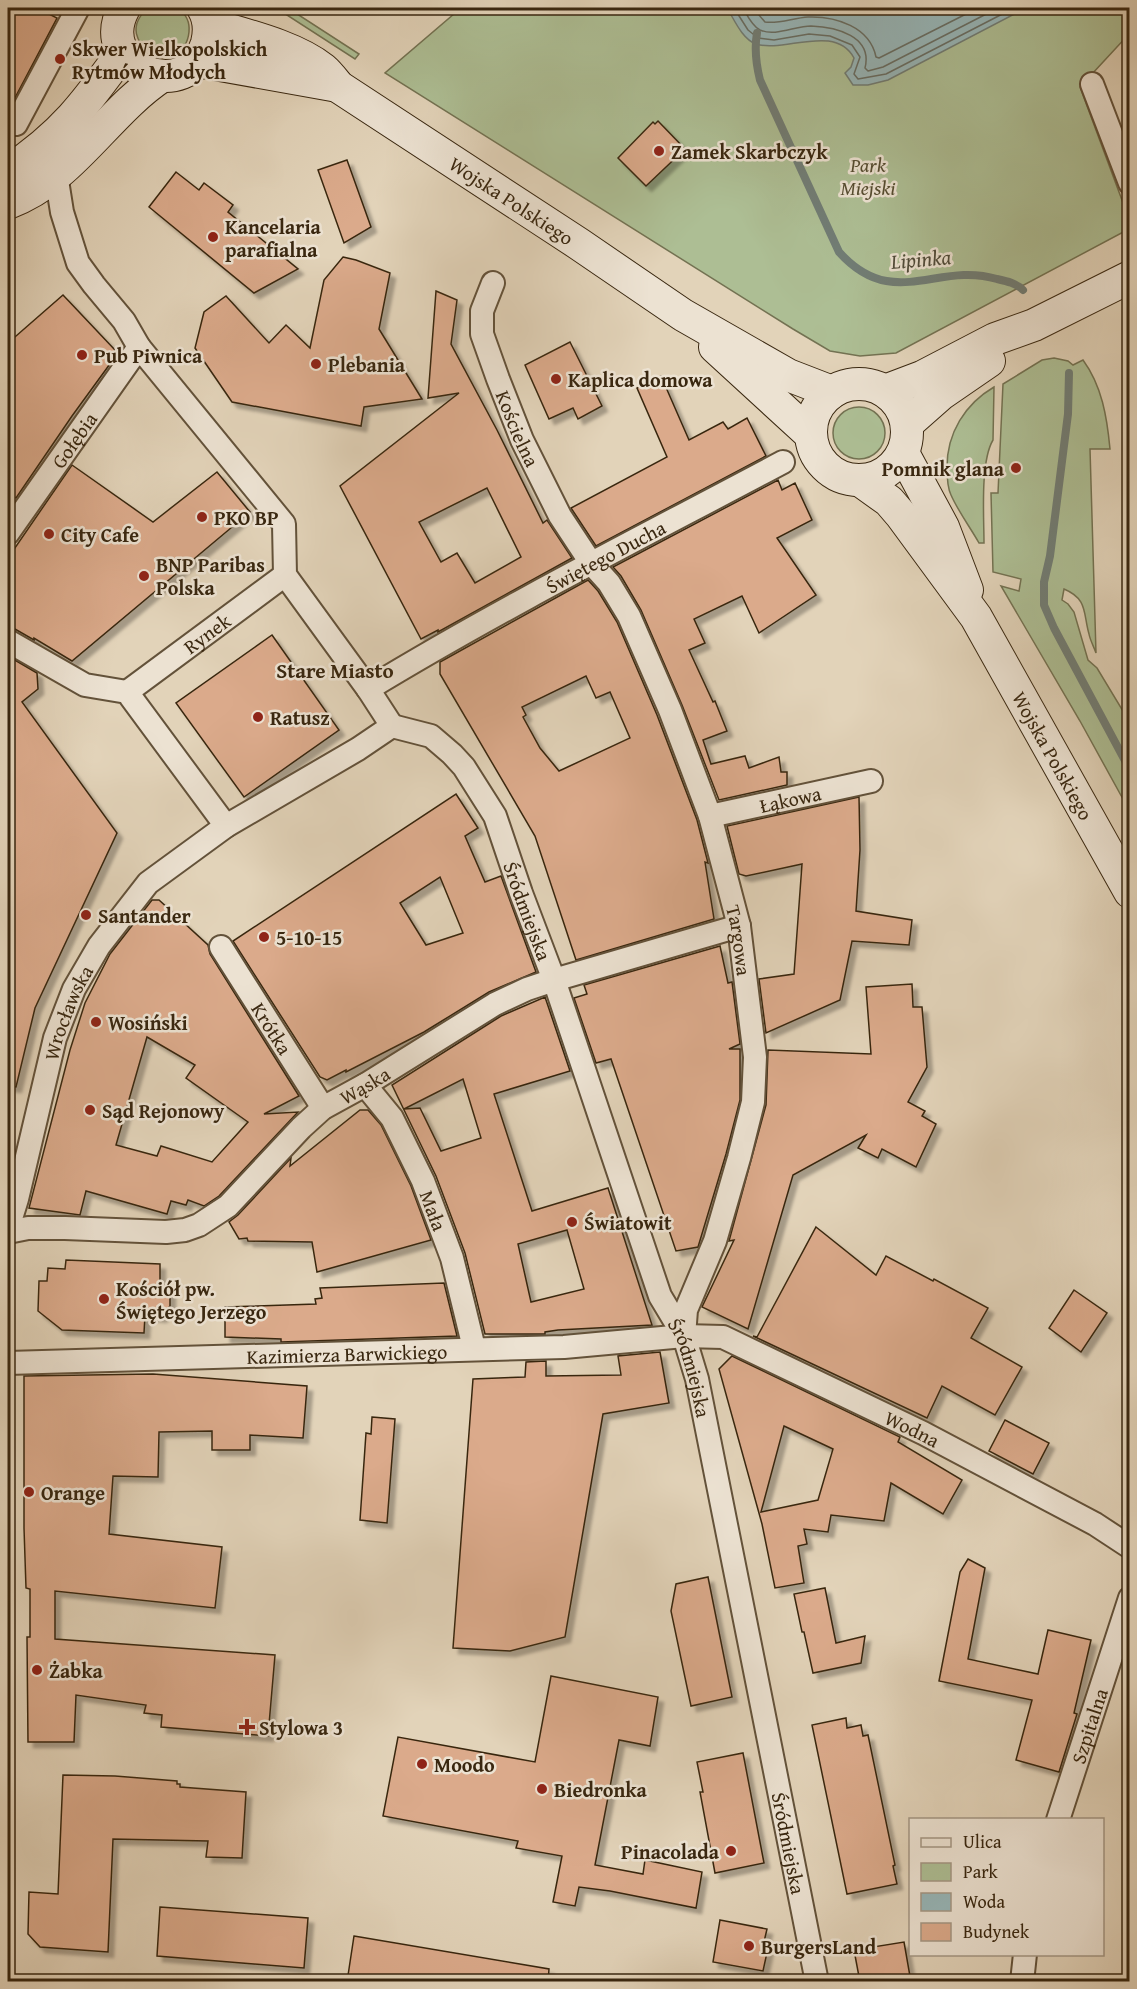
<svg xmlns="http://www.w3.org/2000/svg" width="1137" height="1989" font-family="'Gentium Book Plus',serif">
  <defs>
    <filter id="shadow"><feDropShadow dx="5.5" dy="5.5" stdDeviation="1.5" flood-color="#0004"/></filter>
  </defs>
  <rect width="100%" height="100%" fill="#e2d3b9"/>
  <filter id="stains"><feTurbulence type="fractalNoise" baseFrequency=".00333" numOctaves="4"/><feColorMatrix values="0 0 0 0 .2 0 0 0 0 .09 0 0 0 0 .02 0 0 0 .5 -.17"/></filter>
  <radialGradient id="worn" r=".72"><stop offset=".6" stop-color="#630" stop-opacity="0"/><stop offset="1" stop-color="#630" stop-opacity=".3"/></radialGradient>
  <g fill="#adbe94" stroke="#737252" stroke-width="1.5">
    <path d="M148,8h30c8,6 12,14 11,24 -5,47 -82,12 -41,-24z"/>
    <path d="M276,8h12l71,46 -4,5z"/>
    <path d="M461,8h668v26l-49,53 49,132v10l-233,124 -36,3 -30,-5 -37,-22 -408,-256z"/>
    <path d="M1054,358l14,3 5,4 10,-5c19,26 24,57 27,89h-20l6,204c-2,-6 -6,-13 -7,-19 -6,-21 -1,-35 -25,-45l-2,11 6,4 6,8 14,48 9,8 32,53v89l-49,-89 -79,-135 18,5 2,-12 -28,-7 -2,-79h7l5,-109 39,-24z"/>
    <path d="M994,387l-1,53c-13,22 -9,77 -9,103h-5c-9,-16 -21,-32 -28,-48 -4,-8 -4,-20 -4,-28 0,-34 18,-63 47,-80z"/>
    <circle cx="859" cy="433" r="26"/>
  </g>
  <path fill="#97b6b8" stroke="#717d75" stroke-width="1.5" d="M727,8h299l-138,72 -20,5h-15l-8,-12 6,-6 3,-9c-19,-35 -70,-5 -98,-14 -14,-5 -22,-25 -29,-36z"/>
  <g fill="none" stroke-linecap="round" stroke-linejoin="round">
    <g stroke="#686e64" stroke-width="1.5">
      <path d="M734,8l14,22 10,8 16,2 35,-6 21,2 22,9 8,12 -6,17 4,5 28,-5 128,-66"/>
      <path d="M743,8c4,7 9,18 17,22 15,7 35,-4 51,-4 25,1 62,10 54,42l3,3 15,-4 115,-59"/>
      <path d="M753,8l12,14c14,2 28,-4 43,-5 28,-1 62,10 68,40l3,1 99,-50"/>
    </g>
    <g stroke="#717d75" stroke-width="8">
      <path d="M757,33c-3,17 -1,31 3,47l79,172c54,60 98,9 158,27 9,2 19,4 26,11"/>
      <path d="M1069,373l-1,41 -18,142 -6,26v23l10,23 76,142"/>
    </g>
  </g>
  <g fill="#dbaa8b" stroke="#392710" stroke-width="1.5" fill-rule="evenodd" filter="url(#shadow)">
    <path d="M8,8h29l20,10 -49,93z"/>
    <path d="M658,121l27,28 -39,37 -28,-28 35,-36 2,2z"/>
    <path d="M347,160l24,67 -27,16 -26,-73z"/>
    <path d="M176,172l23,18 5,-7 29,22 -5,7 70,57 -44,24 -105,-86z"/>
    <path d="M343,257l13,3 34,13 -11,56 43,70 -58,8 -3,19 -129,-24 -37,-54 9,-36 22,-16 43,47 17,-18 24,23 14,-68z"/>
    <path d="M436,291l21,9 -6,44 46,86 46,93 4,-3 25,38 -134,74v-2l-17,9 -81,-153 119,-93 -31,5zM487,488l34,69 -46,26 -18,-30 -16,9 -22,-40z"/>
    <path d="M63,295l52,55v7l-43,59 -56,82 -8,-6v-149z"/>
    <path d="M570,342l32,64 -24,13 -5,-11 -24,11 -24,-54z"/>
    <path d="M661,376l28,64 34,-18 5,7 19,-11 19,38 -170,90 -25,-38 96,-51 -30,-69z"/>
    <path d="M72,465l81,57 64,-50 33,40 -178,149 -38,-23v2l-19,-11 -7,-1v-70z"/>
    <path d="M778,480l4,10 13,-7 17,37 -35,18 39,57 -57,38 -17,-37 -48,23 11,24 -16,7 24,52 2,-1 12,30 -24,9 8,24 34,-8 4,12 30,-11 2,15h6v13l-68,15 -37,-95 -41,-95 -20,-34 -8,-9z"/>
    <path d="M588,580l10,11 19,31 40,93 40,105 11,43 -3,-1 9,57 -138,41 -41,-124 -95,-162v-12zM586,676l10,22 14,-6 20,46 -71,33 -19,-23 -17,-31 3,-2 -4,-8z"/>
    <path d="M272,635l67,95 -95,67 -68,-94z"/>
    <path d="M8,656l29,17 1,16 -16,13 95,131 -82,175 -19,79 -8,-1z"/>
    <path d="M456,794l22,34 -13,8 20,46 16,-6 35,96 -47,20 -65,40 -78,40v-2l-19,10 -7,-3 -87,-136zM440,877l23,56 -37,12 -26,-42z"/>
    <path d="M859,797l1,53 -4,61 56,9 -3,25 -57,-4 -12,59 -74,33 -7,-54 35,-5 8,-110 -56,12 -7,-2 -12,-48z"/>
    <path d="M152,900h7l49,45 2,9 89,142 -35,18 34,-2 -79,84 -15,10 -16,-6 -2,5 -15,-4 -4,13 -81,-23 -6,24 -51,-7 41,-158 15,-47 25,-49zM147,1037l48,28 -9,13 62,44 -36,40 -51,-16 -4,10 -41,-11z"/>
    <path d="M720,946l8,37 4,-1 8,62 -11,5h11v51l-14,54 -28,93 -22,4 -65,-192 -15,4 -22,-65 13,-4 -3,-9z"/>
    <path d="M912,984l1,23h9l5,60 -19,35 17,9 -3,5 14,8 -20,43 -34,-18 -4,9 -20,-10 8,-13 -73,40 -45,154 -46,-22 32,-67 -5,1 37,-136 2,-55 103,4 -5,-67z"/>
    <path d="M545,997l25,74 -76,23 38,117 76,-23 44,137 -94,5 -13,2v2h-60l-20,-81 -29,-77 -44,-91 109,-69zM463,1079l18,59 -40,13 -21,-43 -16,1zM567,1230l17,59 -53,13 -13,-58z"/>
    <path d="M360,1110h8l13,15 30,61 20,54 -114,32 -5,-30 -64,-1 -1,-3 -8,1 -10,-17 9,-7 53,-57 -1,8z"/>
    <path d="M816,1227l60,48 10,-19 47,25 1,-2 54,29 -17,30 51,29 -27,48 -53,-29 -15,32 -174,-82 4,1z"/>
    <path d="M66,1260l94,4v18l10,9v15l-9,11 -16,-2 -1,18 -82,-3 -24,-19 1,-30h8l1,-13 17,1z"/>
    <path d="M444,1283l13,53 -176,6v-3l-56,-2v-30l91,-3 -1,-5 7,-1 -2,-10z"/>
    <path d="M1074,1290l33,23 -26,39 -32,-24z"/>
    <path d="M660,1352l9,51 -66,11 -38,223 -55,14 -57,-3 20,-269 52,-2 1,-15 20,-1v15l75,-1 -3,-19z"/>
    <path d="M732,1356l168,81 -2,5 64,38 -19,34 -52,-31 -7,38 -53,-6 -3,17 -24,-3 3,15 -9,2 6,37 -29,5 -13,-64 -43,-155zM784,1426l49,23 -15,51 -57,12z"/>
    <path d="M153,1374l154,12 -4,52 -53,-3v15h-38v-19l-53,1 -1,45 -45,-1 -4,58 113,13 -7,61 -160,-17v48l220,16 -7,81 -107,-9 1,-12 -18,-2 2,-8 -70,-10 -2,47h-46l-1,-105h3v-48l-4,-1 -2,-60v-152z"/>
    <path d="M372,1417l23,2 -8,104 -27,-3 6,-87 5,1z"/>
    <path d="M1005,1420l44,23 -16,31 -44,-23z"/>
    <path d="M968,1559l17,9 -17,91 70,15 10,-44 43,10 -17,73 3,1 -18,58 -43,-12 16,-60 -93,-19 21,-109z"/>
    <path d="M708,1577l24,120 -41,9 -20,-95 5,-27z"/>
    <path d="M825,1588l11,55 29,-7 -4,27 -48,10 -9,-41h-2l-8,-38z"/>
    <path d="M551,1676l107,21 -8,49 -31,-6 -24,125 48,9 2,-14 57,12 -6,36 -86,-17 -31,-4 -4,19 -22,-4 9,-46 -46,-8 2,-7 -135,-25 15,-79 137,25z"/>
    <path d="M846,1718l1,10 14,-3 2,11 5,-1 27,130 -2,1 4,18 -50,10 -35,-169z"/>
    <path d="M743,1753l21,110 -49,10 -15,-81h3l-6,-30z"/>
    <path d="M63,1775l52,1 62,5v3h3v3l66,5 -4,66 -36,-1 2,-16 -95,-2 -5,113 -68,-5 -12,-13 1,-42 29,2z"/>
    <path d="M160,1907l148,11 -4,50 -147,-12z"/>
    <path d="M720,1920l47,9 -4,17 5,2 -5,23 -50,-9z"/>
    <path d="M354,1936l195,33 -1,13h-201z"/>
    <path d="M904,1942l7,40h-51l-6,-32z"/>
  </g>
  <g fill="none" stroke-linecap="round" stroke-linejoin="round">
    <g stroke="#63523a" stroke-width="26">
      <g id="street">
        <path d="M1092,84l38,99"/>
        <path d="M16,124l62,-116"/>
        <path id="s1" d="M493,283l-11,28v23l16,45 24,61 38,76 31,47 18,20 20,33 41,94 40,106 29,110 16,131 -2,45 -14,56 -24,83 -29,69 -2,26"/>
        <path id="s2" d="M8,533l131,-186"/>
        <path d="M8,641l77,44 42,7 99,134"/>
        <path id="s3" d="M368,689c135,-82 276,-153 415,-227"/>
        <path id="s4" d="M127,692l158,-117"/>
        <path id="s5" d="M392,726l39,10 21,18 12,13 31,49 26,77 33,87 106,316 24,40 13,43 120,603"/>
        <path id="s6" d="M710,816l161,-35"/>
        <path id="s7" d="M221,947l102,161"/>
        <path id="s8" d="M365,1085l27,33 31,63 29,77 22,90"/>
        <path id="s9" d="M8,1228l9,-29 38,-161 19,-49 25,-43 49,-63 78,-57 132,-77 34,-23 -24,-37 -83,-114 -1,-51 -145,-177 -15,-26 -30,-36 -16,-22 -16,-51 -6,-38"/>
        <path id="s10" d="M8,1232l20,-4h37l101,4 19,-2 14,-5 29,-19 73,-78 22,-20 42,-23 130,-81 32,-15 27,-9 185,-54"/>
        <path id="s11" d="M8,1363l556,-16 120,-11 39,1 200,96 172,91 35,23"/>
        <path id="s12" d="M1058,1820l72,-222"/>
        <path d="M1022,1982l3,-28"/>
      </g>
    </g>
    <g stroke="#392710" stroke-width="34">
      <g id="secondary">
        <path d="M124,8c-33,60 65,99 83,35 3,-12 2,-25 -4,-35"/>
        <path id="s13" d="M209,24c36,11 85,22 114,45 6,5 11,12 16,18l240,157 104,71 105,60 44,17"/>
        <path d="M198,61l140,25"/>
        <path d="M8,171c54,-35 78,-68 115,-119"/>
        <path d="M8,203c65,-24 98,-90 154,-127"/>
        <path d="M715,347l96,88"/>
        <circle cx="859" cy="432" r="48"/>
        <path d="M885,391l37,-14 73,-38 39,-14 96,-48"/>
        <path d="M907,424l34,-30 48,-33"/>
        <path d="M903,453l40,74 24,63"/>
        <path id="s14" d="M861,481l28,20 12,14 75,102 154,275"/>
      </g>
    </g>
    <use href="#street" stroke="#ece2d2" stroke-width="22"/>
    <use href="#secondary" stroke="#ece2d2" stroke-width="32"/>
  </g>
  <g fill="#8f2418" stroke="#ece2d2" stroke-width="2">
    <circle cx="60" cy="59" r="6"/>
    <circle cx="659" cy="151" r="6"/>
    <circle cx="213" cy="237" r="6"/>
    <circle cx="82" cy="355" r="6"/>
    <circle cx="316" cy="364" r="6"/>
    <circle cx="556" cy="379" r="6"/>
    <circle cx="1016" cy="468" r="6"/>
    <circle cx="202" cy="517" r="6"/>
    <circle cx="49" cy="534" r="6"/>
    <circle cx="144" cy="576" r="6"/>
    <circle cx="258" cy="717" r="6"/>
    <circle cx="86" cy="915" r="6"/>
    <circle cx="264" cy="937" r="6"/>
    <circle cx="96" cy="1022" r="6"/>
    <circle cx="90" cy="1110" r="6"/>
    <circle cx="572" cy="1222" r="6"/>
    <circle cx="104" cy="1299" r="6"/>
    <circle cx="29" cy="1492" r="6"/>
    <circle cx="37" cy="1670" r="6"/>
    <path d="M244 1718h6v6h6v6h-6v6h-6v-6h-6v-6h6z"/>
    <circle cx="422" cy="1764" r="6"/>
    <circle cx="542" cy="1789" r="6"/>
    <circle cx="731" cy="1851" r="6"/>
    <circle cx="749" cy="1946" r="6"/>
  </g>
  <g text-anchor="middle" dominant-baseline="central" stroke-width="5" stroke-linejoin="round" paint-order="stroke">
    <g font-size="20" font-weight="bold" fill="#392710" stroke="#ece2d2" text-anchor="start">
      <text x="72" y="48">Skwer Wielkopolskich<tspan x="72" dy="23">Rytmów Młodych</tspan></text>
      <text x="671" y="151">Zamek Skarbczyk</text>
      <text x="225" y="226">Kancelaria<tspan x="225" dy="23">parafialna</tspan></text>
      <text x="94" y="355">Pub Piwnica</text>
      <text x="328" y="364">Plebania</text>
      <text x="568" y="379">Kaplica domowa</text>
      <text x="1004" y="468" text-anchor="end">Pomnik glana</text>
      <text x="214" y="517">PKO BP</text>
      <text x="61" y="534">City Cafe</text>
      <text x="156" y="564">BNP Paribas<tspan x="156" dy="23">Polska</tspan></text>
      <text x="270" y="717">Ratusz</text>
      <text x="98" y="915">Santander</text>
      <text x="276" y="937">5-10-15</text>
      <text x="108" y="1022">Wosiński</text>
      <text x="102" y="1110">Sąd Rejonowy</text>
      <text x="584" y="1222">Światowit</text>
      <text x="116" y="1288">Kościół pw.<tspan x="116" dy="23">Świętego Jerzego</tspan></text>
      <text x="41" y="1492">Orange</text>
      <text x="49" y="1670">Żabka</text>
      <text x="259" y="1727">Stylowa 3</text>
      <text x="434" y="1764">Moodo</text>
      <text x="554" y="1789">Biedronka</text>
      <text x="719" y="1851" text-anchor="end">Pinacolada</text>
      <text x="761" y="1946">BurgersLand</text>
    </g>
    <g font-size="20" font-style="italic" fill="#564d31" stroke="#ece2d2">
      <text x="868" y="164">Park<tspan x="868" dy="23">Miejski</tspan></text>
    </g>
    <g font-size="20" fill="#392710" stroke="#ece2d2">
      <text stroke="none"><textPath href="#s13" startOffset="354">Wojska Polskiego</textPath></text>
      <text stroke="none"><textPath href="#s1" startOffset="154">Kościelna</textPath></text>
      <text stroke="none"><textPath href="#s2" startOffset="114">Gołębia</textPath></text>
      <text stroke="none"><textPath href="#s3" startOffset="272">Świętego Ducha</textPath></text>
      <text stroke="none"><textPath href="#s4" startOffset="99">Rynek</textPath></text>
      <text stroke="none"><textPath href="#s14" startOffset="338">Wojska Polskiego</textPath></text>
      <text stroke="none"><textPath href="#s6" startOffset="82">Łąkowa</textPath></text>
      <text stroke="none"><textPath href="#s5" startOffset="244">Śródmiejska</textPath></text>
      <text stroke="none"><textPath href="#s1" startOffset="717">Targowa</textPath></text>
      <text stroke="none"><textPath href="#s9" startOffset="224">Wrocławska</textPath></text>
      <text stroke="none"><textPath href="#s7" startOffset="96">Krótka</textPath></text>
      <text stroke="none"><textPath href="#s10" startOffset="411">Wąska</textPath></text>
      <text stroke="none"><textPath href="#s8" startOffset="144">Mała</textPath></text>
      <text stroke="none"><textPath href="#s11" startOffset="339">Kazimierza Barwickiego</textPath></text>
      <text stroke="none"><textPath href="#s5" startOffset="730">Śródmiejska</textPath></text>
      <text stroke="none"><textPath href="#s11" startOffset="926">Wodna</textPath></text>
      <text stroke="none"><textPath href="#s12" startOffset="99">Szpitalna</textPath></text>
      <text stroke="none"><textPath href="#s5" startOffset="1216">Śródmiejska</textPath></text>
    </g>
    <g font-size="21" font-style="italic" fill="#504b3a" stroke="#ece2d2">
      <text transform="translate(921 259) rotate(-5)">Lipinka</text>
    </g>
    <g font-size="21" font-weight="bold" fill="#392710" stroke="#ece2d2">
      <text x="335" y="670">Stare Miasto</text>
    </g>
  </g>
  <rect width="1137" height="1989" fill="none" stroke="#e2d3b9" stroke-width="30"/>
  <rect x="9" y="9" width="1119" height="1971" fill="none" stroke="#392710" stroke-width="3"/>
  <rect x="15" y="15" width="1107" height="1959" fill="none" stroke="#392710" stroke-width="1.5"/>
  <rect x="909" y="1818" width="195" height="138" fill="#ece2d2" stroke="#a49784" stroke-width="1.5"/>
  <rect x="921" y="1838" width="30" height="9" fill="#ece2d2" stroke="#a49784" stroke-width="1.5"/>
  <text x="963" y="1848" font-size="18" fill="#392710">Ulica</text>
  <rect x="921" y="1863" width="30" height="18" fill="#adbe94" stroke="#a49784" stroke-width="1.5"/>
  <text x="963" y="1878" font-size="18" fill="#392710">Park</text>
  <rect x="921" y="1893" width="30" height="18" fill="#97b6b8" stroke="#a49784" stroke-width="1.5"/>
  <text x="963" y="1908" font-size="18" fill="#392710">Woda</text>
  <rect x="921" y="1923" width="30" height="18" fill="#dbaa8b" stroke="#a49784" stroke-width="1.5"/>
  <text x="963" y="1938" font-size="18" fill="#392710">Budynek</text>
  <rect width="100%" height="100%" filter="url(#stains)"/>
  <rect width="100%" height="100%" fill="url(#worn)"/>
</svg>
